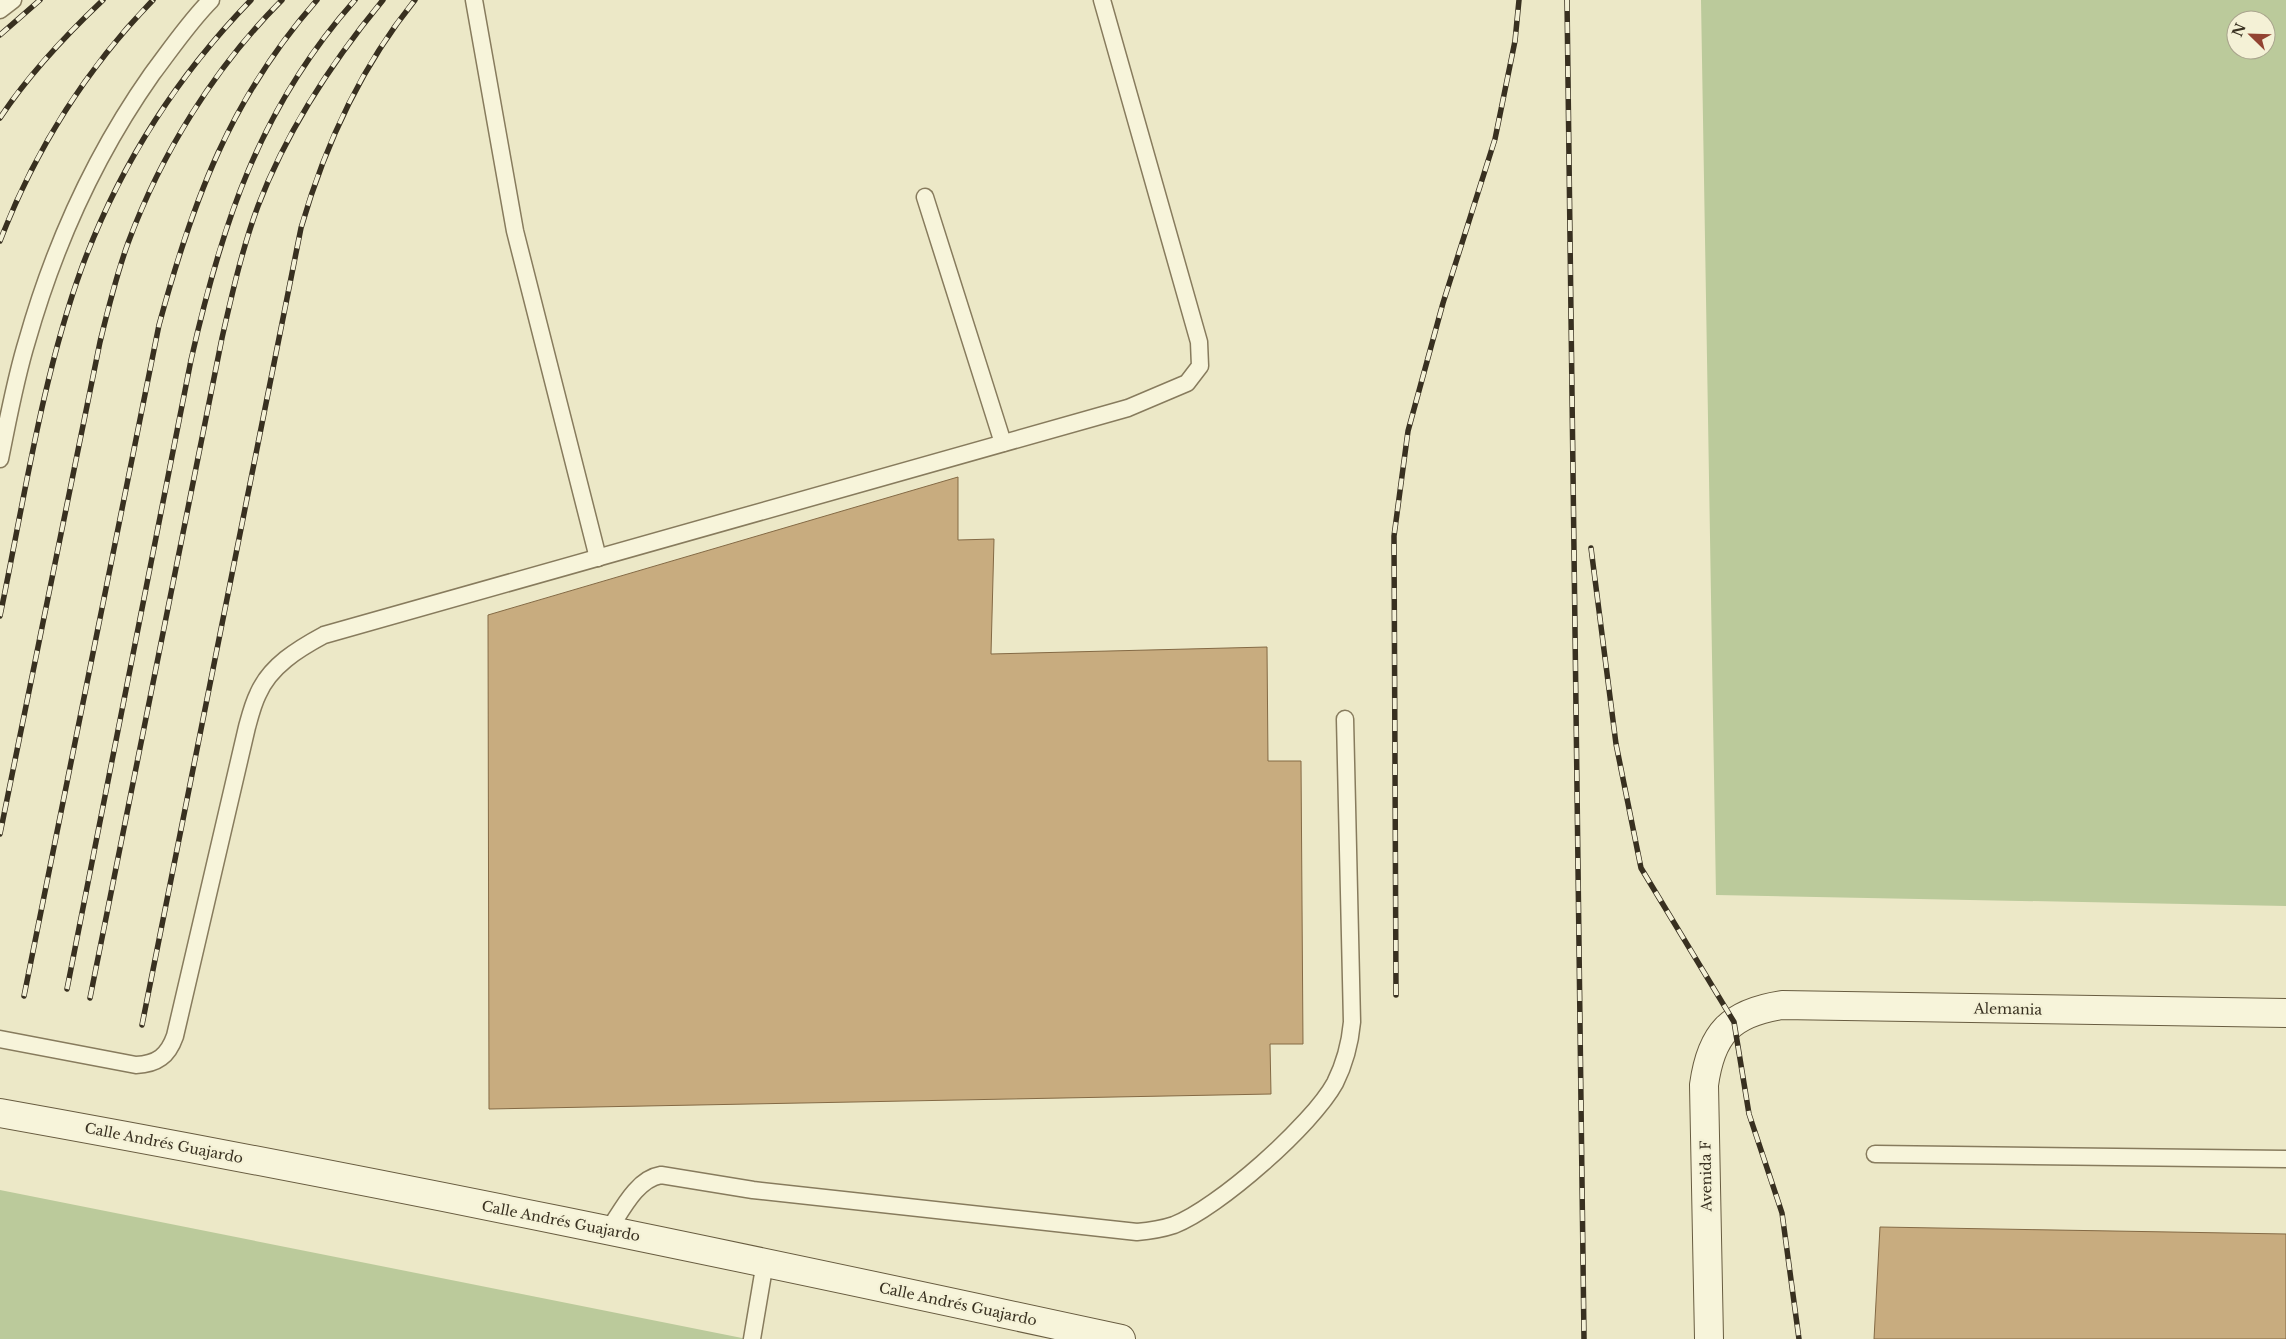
<svg xmlns="http://www.w3.org/2000/svg" width="2286" height="1339" font-family="'Libre Baskerville',serif">
  <rect width="100%" height="100%" fill="#ece8c7"/>
  <g fill="#bbca9b" fill-rule="evenodd">
    <path d="M1701,0h585v906l-570,-11zM2236,20h30v30h-30z"/>
    <path d="M0,1190l747,149h-747z"/>
  </g>
  <g fill="#c8ac7f" stroke="#846a45">
    <path d="M958,477v63l36,-1 -3,115 276,-7 1,114h33l2,283h-33l1,50 -782,15 -1,-494z"/>
    <path d="M1880,1227l406,7v105h-412z"/>
  </g>
  <g fill="none" stroke-linecap="round" stroke-linejoin="round">
    <g stroke="#877b5d" stroke-width="19">
      <g id="lane">
        <path d="M474,0l41,231 83,327"/>
        <path d="M0,10l13,-10"/>
        <path d="M925,197l78,246"/>
        <path d="M0,459c8,-39 15,-79 27,-118 27,-95 68,-186 125,-267 19,-25 37,-52 59,-74"/>
        <path d="M0,1039l136,26c21,-1 32,-9 39,-29l72,-309c3,-11 6,-23 11,-33 12,-28 40,-45 66,-59l804,-227 59,-25 13,-17 -1,-24 -97,-342"/>
        <path d="M1875,1154l411,5"/>
        <path d="M608,1231c13,-19 28,-52 53,-56l92,15 384,42c12,-1 25,-3 37,-7 44,-17 138,-100 161,-142 10,-20 15,-39 17,-61l-7,-303"/>
        <path d="M752,1339l13,-77"/>
      </g>
    </g>
    <g stroke="#685c40" stroke-width="30">
      <g id="secondary">
        <path d="M0,1113c375,67 748,145 1121,226"/>
        <path d="M1709,1339l-5,-254c7,-51 26,-72 78,-80l504,8"/>
      </g>
    </g>
    <use href="#lane" stroke="#f7f4da" stroke-width="16"/>
    <use href="#secondary" stroke="#f7f4da" stroke-width="28"/>
    <g stroke="#383020" stroke-width="5.5">
      <g id="rail">
        <path d="M1567,0l17,1339"/>
        <path d="M0,35l40,-35"/>
        <path d="M0,118c29,-44 65,-82 103,-118"/>
        <path d="M0,241c35,-91 85,-171 153,-241"/>
        <path d="M1591,548l25,196 25,124 93,154 15,92 33,99 17,126"/>
        <path d="M0,616c24,-115 42,-239 82,-349 37,-100 95,-191 169,-267"/>
        <path d="M0,834l100,-492c8,-33 16,-66 28,-99 33,-89 86,-175 154,-243"/>
        <path d="M67,989l124,-629c31,-137 69,-253 164,-360"/>
        <path d="M1396,995l-2,-459 14,-105 35,-128 52,-164 20,-98 4,-41"/>
        <path d="M24,996l135,-671c34,-125 71,-226 158,-325"/>
        <path d="M90,998l132,-660c10,-44 20,-89 36,-132 29,-76 73,-143 125,-206"/>
        <path d="M142,1025l159,-797c24,-83 59,-160 114,-228"/>
      </g>
    </g>
    <use href="#rail" stroke="#f4f1d6" stroke-width="4" stroke-dasharray="11" stroke-linecap="butt"/>
  </g>
  <g text-anchor="middle" dominant-baseline="central" stroke-width="4.5" stroke-linejoin="round" paint-order="stroke">
    <g font-size="14" fill="#383020" stroke="#f4f1d6">
      <text transform="translate(2008 1009) rotate(1)">Alemania</text>
      <text transform="translate(164 1143) rotate(11)">Calle Andrés Guajardo</text>
      <text transform="translate(1706 1176) rotate(-91)">Avenida F</text>
      <text transform="translate(561 1221) rotate(11)">Calle Andrés Guajardo</text>
      <text transform="translate(958 1304) rotate(12)">Calle Andrés Guajardo</text>
    </g>
  </g>
  <g transform="translate(2251 35) rotate(293)"><circle r="24" fill="#f4f1d6" stroke="#a9a48d"/>
  <path d="M0-4L9 19L0 12L-9 19Z" fill="#924331"/>
  <text y="-8" font-size="14" font-weight="bold" text-anchor="middle" fill="#383020">N</text>
  </g>
</svg>
